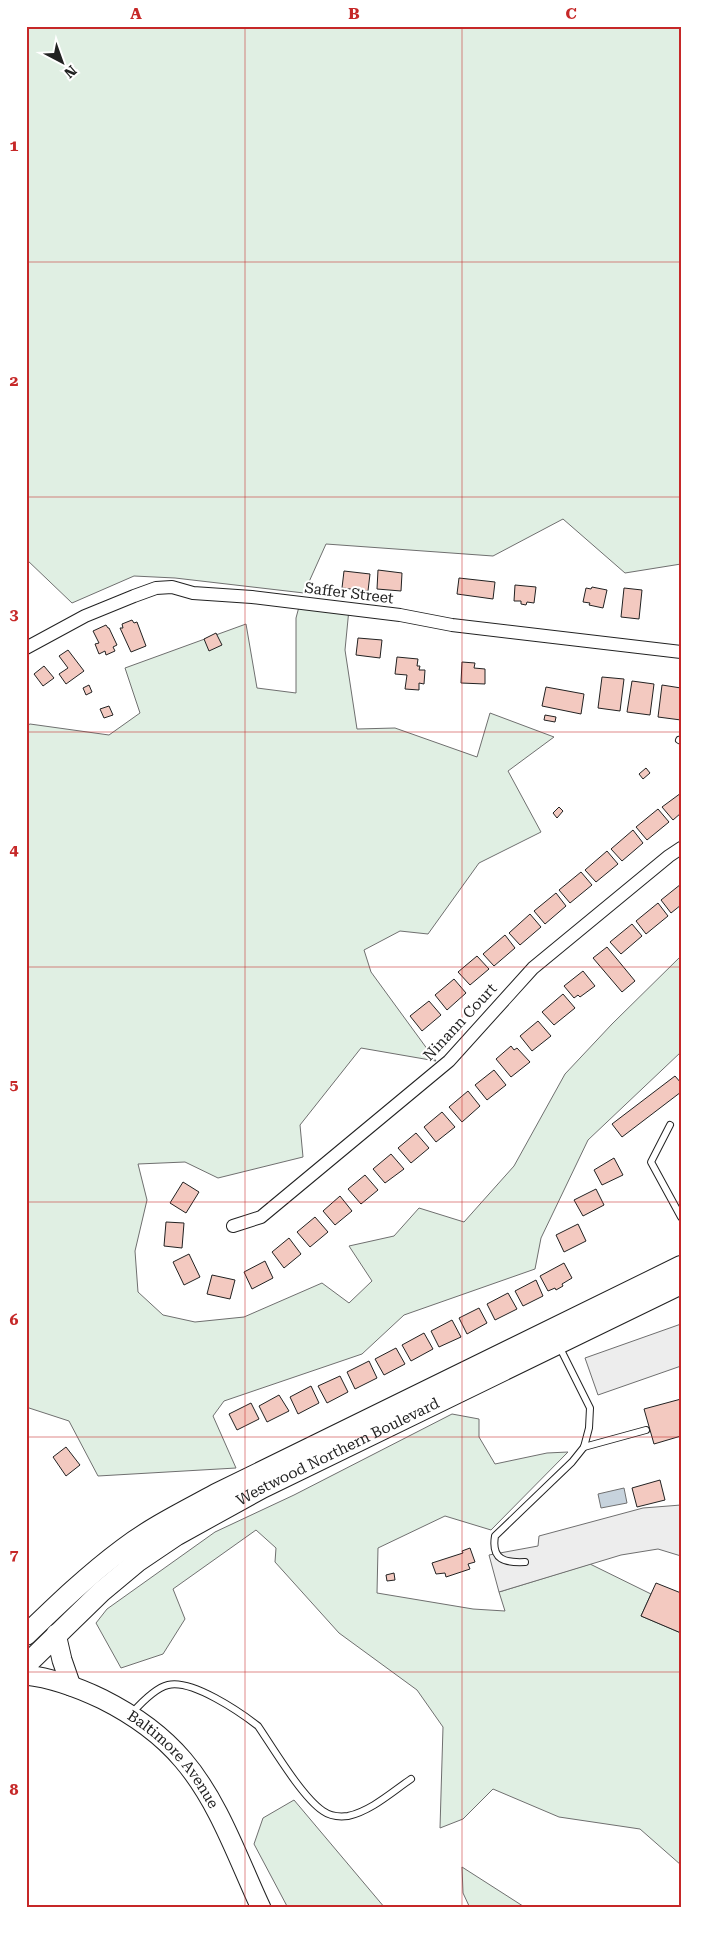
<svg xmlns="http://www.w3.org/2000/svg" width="707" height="1934" font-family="'Roboto Serif',serif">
  <rect width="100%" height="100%" fill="#fff"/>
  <g fill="#e0efe3" stroke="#6f6f6f">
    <path d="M26,26h655v538l-56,9 -62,-54 -70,37 -167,-12 -22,49 -129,-15 -41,-2 -62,27 -46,-44z"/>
    <path d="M300,603l49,6 -4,41 12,79 38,-1 82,29 13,-44 64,24 -46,34 33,61 -62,31 -51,71 -28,-3 -36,19 7,22 65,89 -75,-13 -61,77 3,32 -85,21 -33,-16 -47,2 9,36 -12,51 3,41 25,23 32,7 49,-5 78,-34 27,20 23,-22 -23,-35 45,-10 25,-28 45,14 50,-56 51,-92 47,-50 69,-68v96l-93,88 -47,98 -6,31 -131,46 -42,39 -138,47 -11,15 23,52 -138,8 -29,-55 -43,-14v-681l4,-2 79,11 31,-22 -15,-45 121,-44 11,64 39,5v-75z"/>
    <path d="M452,1414l27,5v18l16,27 52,-11 21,-1 -77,78 -46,-14 -67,32 -1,45 96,16 32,2 -6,-19 91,-28 61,30 -10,22 40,17v232l-41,-36 -81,-12 -66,-28 -30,30 -23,9 3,-101 -26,-37 -78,-57 -64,-71 1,-14 -20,-18 -83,59 12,30 -22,35 -42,14 -25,-45 11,-14 108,-77 79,-37z"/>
    <path d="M294,1800l91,108h-97l-34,-64 9,-26z"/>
    <path d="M462,1867l64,41h-56l-7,-15z"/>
  </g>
  <g fill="#ededed" stroke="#6f6f6f">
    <path d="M681,1324v42l-83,29 -13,-37z"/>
    <path d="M681,1505v51l-23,-7 -37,6 -122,37 -10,-37 49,-9 1,-10 104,-28z"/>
  </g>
  <path fill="#c7d3dd" stroke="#6f6f6f" d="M624,1488l3,15 -26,5 -3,-14z"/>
  <g fill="#f3c9c0" stroke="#222">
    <path d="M378,570l24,3 -1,18 -24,-2z"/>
    <path d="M344,571l26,3 -2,17 -26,-3z"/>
    <path d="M459,578l36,4 -2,17 -36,-5z"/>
    <path d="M515,585l21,2 -2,16 -7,-1 -1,3 -5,-1v-3h-7z"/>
    <path d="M592,587l15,3 -4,18 -14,-3 1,-2 -7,-1 3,-14 5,1z"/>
    <path d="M624,588l18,2 -3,29 -18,-2z"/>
    <path d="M132,620l2,3 3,-1 9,24 -15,6 -11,-24h3l-1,-4z"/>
    <path d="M106,625l2,3h1l8,17 -4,2 2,4 -9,4 -1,-4 -6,3 -4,-10 4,-1 -6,-12z"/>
    <path d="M216,633l6,12 -13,6 -5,-12z"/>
    <path d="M358,638l24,2 -2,18 -24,-3z"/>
    <path d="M68,650l16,21 -18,13 -7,-10 9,-6 -9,-12z"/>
    <path d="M397,657l21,2 -1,7h3l-1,4h6l-1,14 -5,-1v7l-14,-1 2,-14 -12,-1z"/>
    <path d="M462,662l13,1 -1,5 11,1v15l-24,-1z"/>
    <path d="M44,666l10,12 -11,8 -9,-12z"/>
    <path d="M602,677l22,2 -4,32 -22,-3z"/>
    <path d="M632,681l22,3 -4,31 -23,-3z"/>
    <path d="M89,685l3,7 -6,3 -3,-7z"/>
    <path d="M662,685l19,3v32l-23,-3z"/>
    <path d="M546,687l38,7 -3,20 -39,-8z"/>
    <path d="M109,706l4,9 -9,3 -4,-9z"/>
    <path d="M545,715l11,2 -1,5 -11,-2z"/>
    <path d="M646,768l4,5 -7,6 -4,-5z"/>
    <path d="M681,793v20l-8,7 -11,-13z"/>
    <path d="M559,807l4,4 -6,7 -4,-5z"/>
    <path d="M658,809l11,13 -22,18 -11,-13z"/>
    <path d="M633,830l10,13 -21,18 -11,-12z"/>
    <path d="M607,851l11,13 -22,18 -11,-12z"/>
    <path d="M581,872l11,13 -22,18 -11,-13z"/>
    <path d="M681,884v21l-10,8 -10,-13z"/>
    <path d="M556,893l10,13 -21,18 -11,-13z"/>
    <path d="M658,903l10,13 -22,18 -10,-13z"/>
    <path d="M530,914l11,13 -21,18 -11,-12z"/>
    <path d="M632,924l10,12 -21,18 -11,-12z"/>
    <path d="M505,935l10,13 -21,18 -11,-12z"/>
    <path d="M607,947l28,34 -13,11 -29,-34z"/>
    <path d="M477,956l12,13 -19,16 -12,-13z"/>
    <path d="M583,971l12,15 -15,11 -2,-2 -4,3 -10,-12z"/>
    <path d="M454,979l12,14 -19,17 -12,-15z"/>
    <path d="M563,994l12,14 -21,17 -12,-13z"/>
    <path d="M429,1001l12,14 -19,16 -12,-15z"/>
    <path d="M538,1021l13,15 -19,15 -12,-15z"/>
    <path d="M511,1046l3,4 3,-2 13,14 -19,15 -15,-18z"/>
    <path d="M494,1070l12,15 -19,15 -12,-15z"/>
    <path d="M675,1076l6,7v9l-59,45 -10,-13z"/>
    <path d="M468,1091l12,15 -18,16 -13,-15z"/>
    <path d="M442,1112l13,15 -19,15 -12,-15z"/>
    <path d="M416,1133l13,15 -18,15 -13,-15z"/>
    <path d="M391,1154l13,15 -19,14 -12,-14z"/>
    <path d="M614,1158l9,17 -21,10 -8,-15z"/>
    <path d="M365,1175l13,15 -17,14 -13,-15z"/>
    <path d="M183,1182l16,10 -13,21 -16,-10z"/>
    <path d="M596,1189l8,16 -21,11 -9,-16z"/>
    <path d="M340,1196l12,15 -17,14 -12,-14z"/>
    <path d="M315,1217l13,15 -18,15 -13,-15z"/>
    <path d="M166,1222l18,1 -2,25 -18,-2z"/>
    <path d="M578,1224l8,17 -22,11 -8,-17z"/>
    <path d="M289,1238l12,16 -17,14 -12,-16z"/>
    <path d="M189,1254l11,23 -16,8 -11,-23z"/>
    <path d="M265,1261l8,17 -21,11 -8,-17z"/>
    <path d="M564,1263l8,15 -10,6 1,2 -7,4 -1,-2 -7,3 -8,-15z"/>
    <path d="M212,1275l23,5 -5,19 -23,-5z"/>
    <path d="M536,1280l7,16 -20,10 -8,-15z"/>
    <path d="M508,1293l9,16 -22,11 -8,-16z"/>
    <path d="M479,1308l8,15 -20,11 -8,-16z"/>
    <path d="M452,1320l9,17 -22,10 -8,-16z"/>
    <path d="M424,1333l9,16 -22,12 -9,-16z"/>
    <path d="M396,1348l9,16 -21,11 -9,-16z"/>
    <path d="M369,1361l8,17 -22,11 -8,-17z"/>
    <path d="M340,1376l8,16 -21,11 -9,-17z"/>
    <path d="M311,1386l8,17 -21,11 -8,-17z"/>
    <path d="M279,1395l10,16 -22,11 -8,-16z"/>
    <path d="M681,1399v37l-27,8 -10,-35z"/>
    <path d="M251,1403l8,16 -22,11 -8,-16z"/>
    <path d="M66,1447l14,18 -14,11 -13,-19z"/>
    <path d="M660,1480l5,20 -28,7 -5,-19z"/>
    <path d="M470,1548l5,14 -7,2 2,5 -24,8 -1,-4 -9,1 -4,-11 31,-10 -1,-2z"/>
    <path d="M394,1573l1,7 -8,1 -1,-6z"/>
    <path d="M656,1583l25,10v40l-40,-17z"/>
  </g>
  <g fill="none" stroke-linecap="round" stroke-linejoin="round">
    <g stroke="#222" stroke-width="8">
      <g id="lane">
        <path d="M679,740l2,1"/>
        <path d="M670,1125l-19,37 30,55"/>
        <path d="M584,1447l62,-17"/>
        <path d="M525,1562c-20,1 -34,-2 -30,-26l77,-74 12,-15 5,-19 1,-20 -31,-62"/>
        <path d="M132,1713c9,-10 23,-25 36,-28 24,-6 72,27 90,41 15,22 44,71 65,85 7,5 17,6 25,5 23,-5 44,-24 63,-37"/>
      </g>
    </g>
    <g stroke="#222" stroke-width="14">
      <g id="street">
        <path d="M26,648l59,-32 49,-20 22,-8 16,-1 21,6 59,4 148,18 52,10 229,27"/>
        <path d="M233,1226l28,-9 188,-156 84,-93 136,-112 12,-8"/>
      </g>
    </g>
    <g stroke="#222" stroke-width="21">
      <g id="secondary">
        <path d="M56,1634l6,26 9,26"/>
        <path id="s1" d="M26,1675c26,3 53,13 76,24 30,15 59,35 81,61 36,42 55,99 78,148"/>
      </g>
    </g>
    <g stroke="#222" stroke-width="22">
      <g id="primary">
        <path d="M26,1635c31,-30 62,-60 97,-86 29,-22 62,-38 93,-55l465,-228"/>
        <path id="s2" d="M26,1665l75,-73 36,-30 40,-27 85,-47 419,-204"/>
      </g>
    </g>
    <use href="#lane" stroke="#fff" stroke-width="6"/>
    <use href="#street" stroke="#fff" stroke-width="12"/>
    <use href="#secondary" stroke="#fff" stroke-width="19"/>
    <use href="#primary" stroke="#fff" stroke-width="20"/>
  </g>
  <path fill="none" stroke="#c62828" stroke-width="1" stroke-opacity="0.55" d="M245,26v1882M462,26v1882M26,262h655M26,497h655M26,732h655M26,967h655M26,1202h655M26,1437h655M26,1672h655"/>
  <g text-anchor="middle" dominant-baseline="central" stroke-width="4" stroke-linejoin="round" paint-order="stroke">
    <g font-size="15" fill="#222" stroke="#fff">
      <text transform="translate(349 593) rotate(7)">Saffer Street</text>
      <text transform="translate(460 1022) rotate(-47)">Ninann Court</text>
      <text stroke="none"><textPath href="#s2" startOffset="381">Westwood Northern Boulevard</textPath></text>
      <text stroke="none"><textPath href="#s1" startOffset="175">Baltimore Avenue</textPath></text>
    </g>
  </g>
  <rect width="707" height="1934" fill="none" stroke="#ffffff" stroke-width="55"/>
  <g transform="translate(62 62) rotate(139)" stroke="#ffffff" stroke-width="4" paint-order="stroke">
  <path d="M0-4L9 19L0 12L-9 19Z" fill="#222222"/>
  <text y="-8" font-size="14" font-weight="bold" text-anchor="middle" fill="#222222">N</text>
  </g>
  <rect x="28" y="28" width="652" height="1878" fill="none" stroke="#c62828" stroke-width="2"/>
  <g font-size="16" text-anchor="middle" font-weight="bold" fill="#c62828">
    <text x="136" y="19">A</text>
    <text x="354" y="19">B</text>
    <text x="571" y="19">C</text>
    <text x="14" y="151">1</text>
    <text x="14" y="386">2</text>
    <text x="14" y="620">3</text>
    <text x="14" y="855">4</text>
    <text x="14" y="1090">5</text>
    <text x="14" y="1325">6</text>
    <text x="14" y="1560">7</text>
    <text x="14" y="1795">8</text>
  </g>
</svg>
